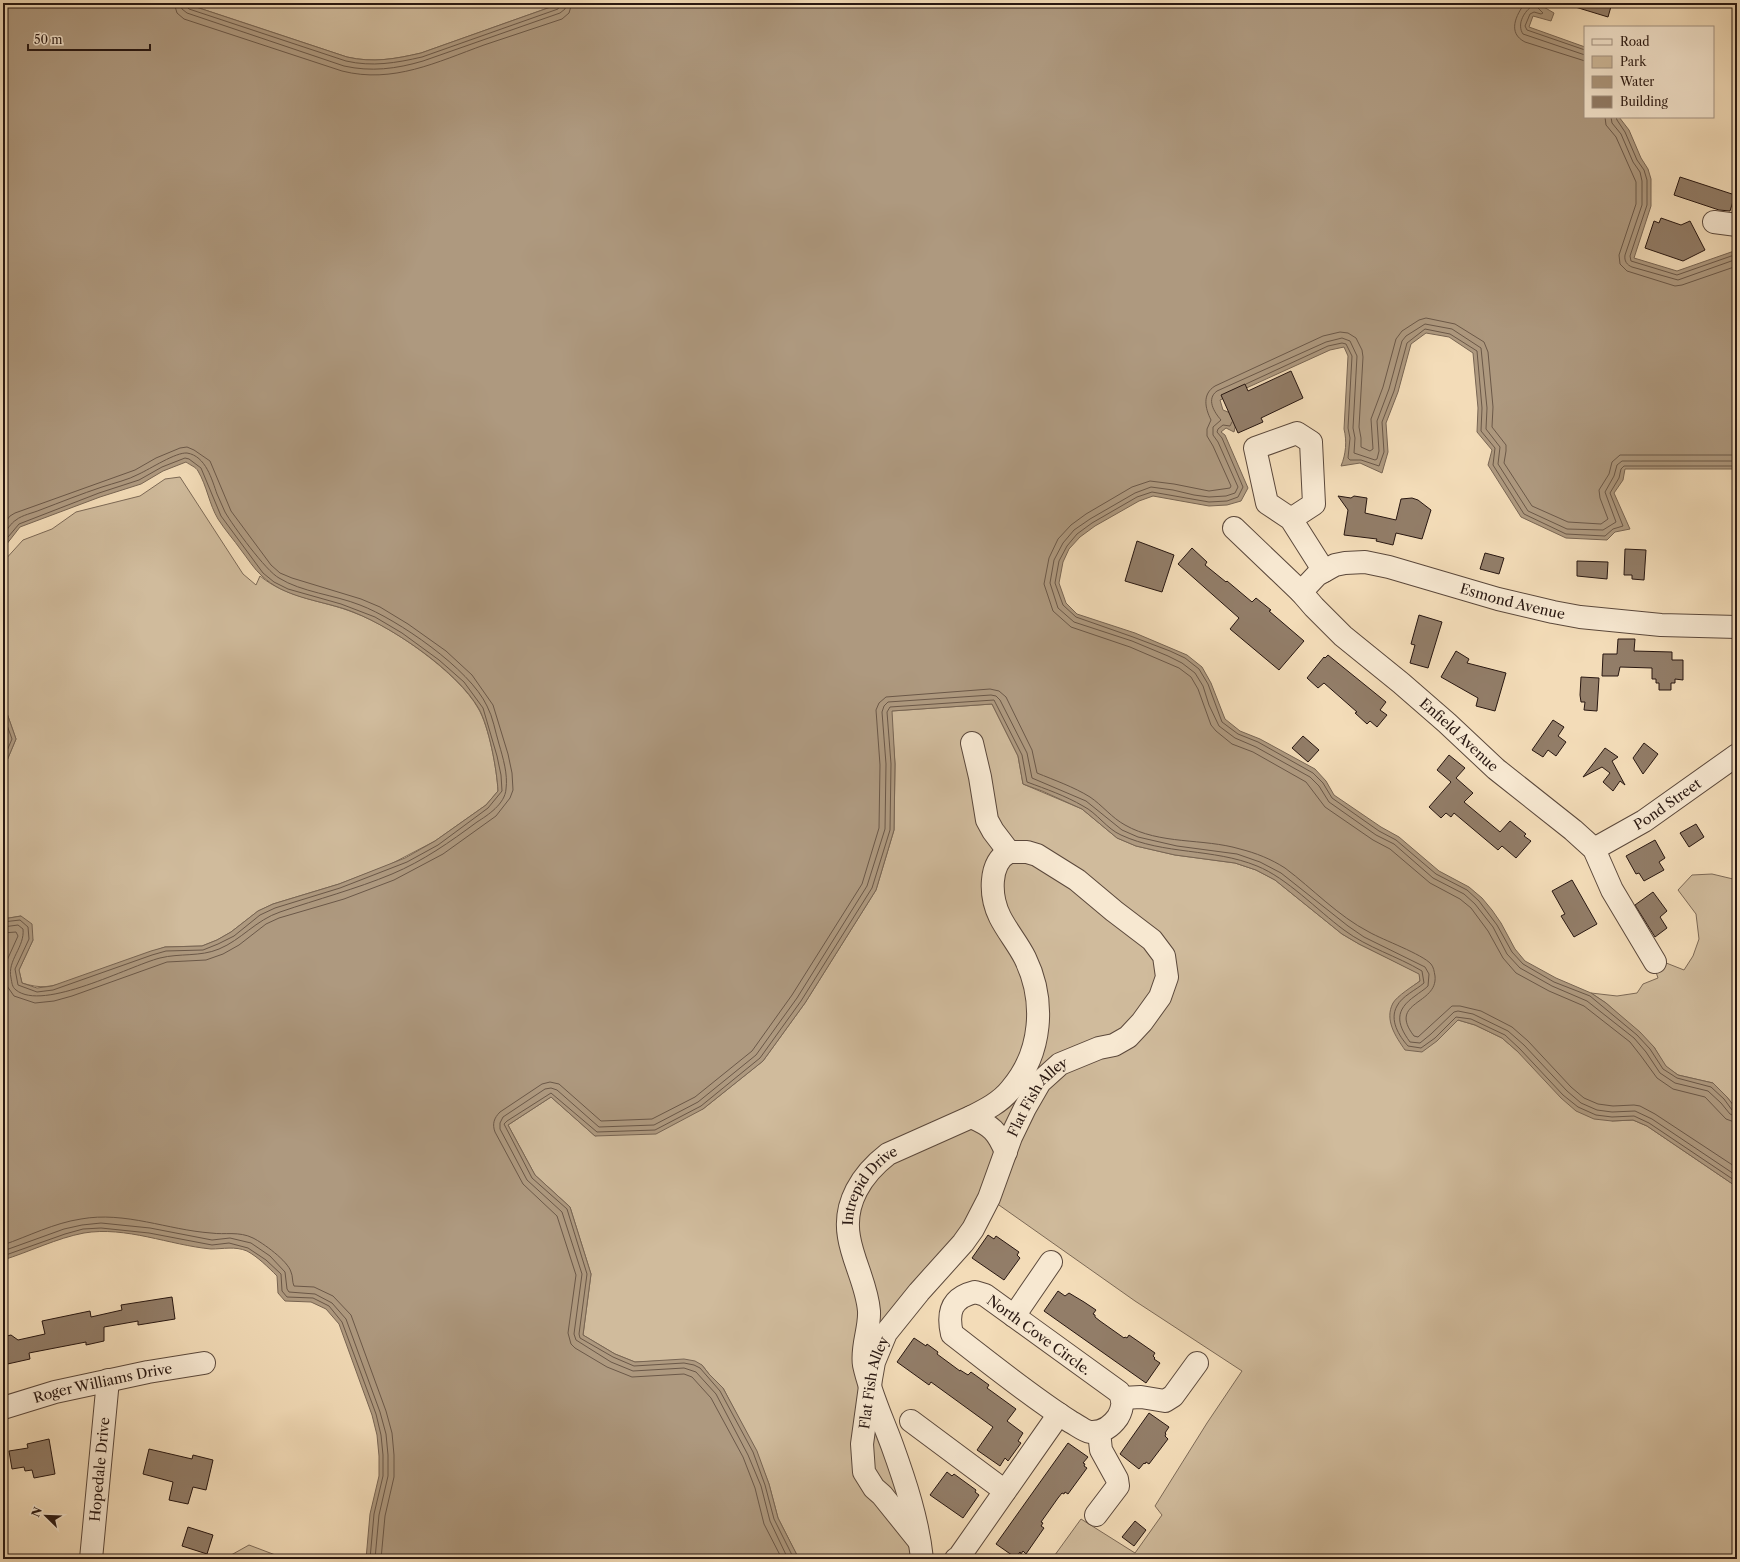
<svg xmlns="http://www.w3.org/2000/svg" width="1740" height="1562" font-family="'Libre Caslon Text',serif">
  <rect width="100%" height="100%" fill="#f3dcb8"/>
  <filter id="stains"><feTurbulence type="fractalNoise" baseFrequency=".005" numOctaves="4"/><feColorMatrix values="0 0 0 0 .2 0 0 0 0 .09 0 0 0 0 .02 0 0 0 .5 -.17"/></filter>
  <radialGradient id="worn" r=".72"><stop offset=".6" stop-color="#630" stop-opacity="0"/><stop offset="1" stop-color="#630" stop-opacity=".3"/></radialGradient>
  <g fill="#d0bb9c" stroke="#7c6956">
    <path d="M184,3h378l-141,50c-26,6 -48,10 -74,4z"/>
    <path d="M180,477l63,97 13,11 4,-9c28,23 63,24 95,37 38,14 103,60 123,95 11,18 19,62 20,83l-12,14 -51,36 -46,24 -50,19 -66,20 -15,7 -27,21 -14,8 -15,6 -37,1 -97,35c-20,5 -26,7 -46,1l-3,-13 14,-30 -12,-24 -18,3v-149l13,-31 -13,-37v-140l20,-22 29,-11 24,-17 64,-16 25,-17z"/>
    <path d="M992,704l26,52 5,28 59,25 35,29 19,8 39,9 60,8 21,7 19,10 67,54 17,10 61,30v7l-11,8 28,52 21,-21 17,5 27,13 15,13 95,70 21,-1 14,6 90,61v372h-685l29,-40 54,34 27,-38 -7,-9 52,-83 35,-52 -107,-70 -146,-103 -115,164 48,197h-123l-21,-41 -9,-34 -13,-33 -33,-63 -14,-14 -7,-9 -43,-4 -24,1 -20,-8 -32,-19 8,-61 -21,-67 -35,-32 -27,-50 43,-28 44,39 108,-27 60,-48 42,-58 71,-113 18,-60 1,-66 -4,-53z"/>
    <path d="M1712,874l21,5h4v231l-10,-13 -14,-14 -35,-8 -13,-9 -11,-19 -48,-44 -15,-10 26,3 20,-3 6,-9 15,-6 -7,-21 33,13 9,-14 6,-17 -3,-25 -18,-24 14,-15z"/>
    <path d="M249,1545l37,14h-62z"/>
  </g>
  <g fill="#ae997f" stroke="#786553">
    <path d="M3,3h181l163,54c26,6 48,2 74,-4l141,-50h975l17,10 -3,8 -18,-5 -4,11 56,20v70h34l10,13 12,28 7,11 3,10v27l-17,52 43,13 60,-21v219h-112l-2,11 -9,13 16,36 -15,3 -8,8 -41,-2 -45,-21 -33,-52 4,-15 -15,-18 1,-24 -5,-55 -24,-16 -23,-4 -15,11 -13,48 -12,31 2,29 -6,21 -22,-10 -19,3c5,-12 6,-25 3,-37l4,-73 -4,-9 -14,3 -110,50 3,10 15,6 -4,16 -8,-4 -5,4 4,3 23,53 -7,13 -14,4 -18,1 -56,-10 -14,5 -44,25 -15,11 -11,12 -6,13 -4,21 7,20 11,11 58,19 52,22 15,12 9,16 14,36 15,12 20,8 55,30 11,12 8,14 47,32 18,10 40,34 30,16 13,11 10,12 9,13 14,26 10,12 31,17 35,15 15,10 34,29 14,15 12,19 12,9 35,8 14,14 10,13v77l-90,-61 -14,-6 -21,1 -18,-2 -18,-8 -15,-13 -44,-47 -15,-13 -27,-13 -17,-5 -21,21 -15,11 -17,-2c-9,-13 -21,-30 -12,-47 4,-7 20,-17 27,-22l-1,-7 -60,-30 -17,-10 -67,-54 -19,-10 -21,-7 -60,-8 -39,-9 -19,-8 -35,-29 -40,-18 -19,-7 -5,-28 -26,-52 -100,7 3,53 -1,66 -18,60 -71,113 -42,58 -60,48 -47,25 -61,2 -44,-39 -43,28 27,50 35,32 21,67 -8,61 32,19 20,8 49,-3 11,2 7,4 7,9 14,14 34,63 12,33 9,34 21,41h-433l4,-45 9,-38v-20l-2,-21 -5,-20 -33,-91 -13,-15 -15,-7 -26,-1 -7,-8 -1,-17c-9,-9 -19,-19 -30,-25 -12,-5 -24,-2 -36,-2 -42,-4 -85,-23 -127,-16 -27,5 -55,19 -81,27v-341l18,-3 11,8 1,16 -14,30 3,13 15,5 15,-2 99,-35 14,-4 37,-1 15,-6 14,-8 27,-21 15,-7 66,-20 66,-26 30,-17 51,-36 12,-14c-1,-21 -9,-64 -19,-82 -22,-39 -92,-86 -134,-100 -28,-9 -61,-12 -83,-33 -8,-7 -14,-17 -21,-26 -7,-10 -16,-20 -23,-31 -9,-15 -11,-33 -20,-48 -2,-4 -8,-6 -12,-9l-23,9 -22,13 -41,13 -80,30 -14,18 -3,9z"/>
    <path d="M3,702l13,37 -13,31z"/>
  </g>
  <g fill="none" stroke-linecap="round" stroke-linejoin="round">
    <g stroke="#6b5848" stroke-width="1">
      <path d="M174,3l3,10 7,6 158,52c51,13 95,-9 142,-26 26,-9 52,-17 78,-26l7,-6 3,-10"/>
      <path d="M180,3l2,6 5,4 157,53c27,6 52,3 79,-5l137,-48 5,-4 1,-6"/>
      <path d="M185,3l1,3 3,3 157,52c26,6 50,2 76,-4l136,-48 3,-6"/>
      <path d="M1525,3c-9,12 -18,30 0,39l60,19"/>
      <path d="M1531,3v4c-8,6 -14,18 -8,27l62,21"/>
      <path d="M1536,3l1,4 6,6 -2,1 -7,-2 -4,2 -5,12 2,4 58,20"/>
      <path d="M1605,117l1,8 10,12 20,45v22l-17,51 1,9 7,7 48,15 7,-1 55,-19"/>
      <path d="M1611,117l1,6 9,11 12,28 7,10 2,9v24l-17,50c-1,6 2,10 7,12l46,13 59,-21"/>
      <path d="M1616,117l1,3 8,12 12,28 7,10 3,10v25l-17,51 1,5 46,14 60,-21"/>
      <path d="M1246,384l82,-38 14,-3 4,1 6,12 -4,72 2,10 -2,20 2,2h11l18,6 5,-14 -2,-30 12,-31 13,-48 18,-14 25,5 27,17 5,57 -1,23 14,17 -2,17 31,49 42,20 39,2 8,-7 10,-3 -13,-33 9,-15 2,-9 3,-3h113"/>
      <path d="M1232,422l-2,4 -7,-1 -5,4 -1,3 5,6 21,49 -5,10 -11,4 -18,1 -57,-10 -15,5 -45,26 -15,11 -10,12 -8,15 -4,22 8,22 13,12 57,20 37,14 15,7 14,11 9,15 14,38 16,12 20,8 55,31 10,10 9,15 47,33 17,9 40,34 31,16 12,11 18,24 15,27 11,12 31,18 36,14 47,39 13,14 13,20 14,9 34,9 13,12 8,11 5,2"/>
      <path d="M1737,455h-117l-8,7 -3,12 -10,16 1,8 8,21 -7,5 -33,-2 -36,-16 -28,-43 2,-12v-6l-14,-18 1,-20 -5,-55 -4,-10 -29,-18 -29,-6 -7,2 -17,11 -6,8 -13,48 -12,32 2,30 -3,2 -9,-4v-9l-2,-11 4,-70 -1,-7 -6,-12 -8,-5 -8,-1 -17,4 -108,50c-13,8 -10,22 -4,34l-4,9v7l6,10 18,40 -1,2 -21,3 -35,-7 -24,-3 -18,6 -46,27 -15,11 -13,14 -9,19 -5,26 9,27 18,16 59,20 49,21 12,9 7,12 13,36 5,6 16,13 21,8 53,30 19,25 48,33 17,9 40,34 30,16 11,9 17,23 15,27 13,15 33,18 35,15 46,36 11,14 16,22 16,11 32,8 21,22 11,4"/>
      <path d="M1737,461h-115l-5,4 -3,11 -9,16 11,30 -13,8 -36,-1 -39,-18 -30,-47 2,-17 -14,-18 1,-21 -6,-60 -29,-19 -27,-5 -19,12 -4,5 -13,48 -12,32 2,30 -2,8 -2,1 -21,-7 1,-15 -2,-10 4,-72 -7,-15 -8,-3 -16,4 -109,49c-11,8 -3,21 4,29l-8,7v8l5,7 20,45 -3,6 -9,3 -17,1 -15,-2 -21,-5 -22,-3 -16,6 -45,26 -16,11 -11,13 -9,17 -4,23 8,25 16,14 58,19 36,15 14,7 13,10 8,13 6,19 10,21 16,12 21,9 54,30 9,9 10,16 47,33 18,9 39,34 31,16 11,10 18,23 14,27 13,14 32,18 35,15 47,37 12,14 14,21 15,10 33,8 13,12 9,11 7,3"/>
      <path d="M3,525l7,-9 5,-3 120,-43 21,-12 24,-10 7,-1 7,3 16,11 21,50 40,54 9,8 12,5 69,21 19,8 28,17 38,27 26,24 21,30 15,49 4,19 1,17 -3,8 -14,18 -53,38 -49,26 -50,19 -65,19 -13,6 -27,21 -16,9 -17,6 -39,2 -95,34 -18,5 -19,2 -21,-7 -7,-10 -3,-19 14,-31 -2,-4 -13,1"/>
      <path d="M3,535c4,-5 8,-12 13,-15 6,-5 17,-7 24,-10 21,-8 41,-16 62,-23 12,-4 26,-7 37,-13 11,-5 37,-22 48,-21 19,3 25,27 30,41 3,6 5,12 8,18 8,14 41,59 54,66 22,14 56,17 81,27 37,14 110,64 127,101 6,11 8,25 12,38 4,14 9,30 7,45 -1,15 -18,26 -29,33 -27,20 -54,39 -85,52 -36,15 -74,25 -112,38 -24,8 -39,28 -61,37 -19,8 -39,4 -59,9 -31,8 -117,54 -144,32 -4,-3 -4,-7 -5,-12 -4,-18 14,-31 12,-49l-5,-4 -15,2"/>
      <path d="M3,543l16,-19 80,-31 40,-13 23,-13 23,-9 4,1 12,9 20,48 42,57 11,9 14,7 53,15 34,13 27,16 37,27 25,22 19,26 14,48 4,19 1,16 -14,17 -50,37 -31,17 -67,26 -65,20 -15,7 -26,21 -16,8 -15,6 -37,1 -14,4 -99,35 -16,2 -19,-7 -3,-16 14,-30 -1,-12 -8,-7 -17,2"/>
      <path d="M3,714l9,25 -9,21"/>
      <path d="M3,1245c26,-9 51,-22 78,-26 44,-8 87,11 130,14 14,2 28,-2 42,5 10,5 35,23 38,34 2,4 1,10 3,14l20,1 19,9 18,19 35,96 6,22 2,22v22l-9,39 -4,43"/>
      <path d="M3,1251l61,-22 18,-4 19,-2 49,5 62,12 18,-2 21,5 19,13 15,16 2,17 2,3 26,2 17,9 14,16 34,93 6,22 2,21v21l-9,39 -4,44"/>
      <path d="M3,1256l62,-22 18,-5 18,-1 48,5 63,12 17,-2 19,5 18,12 15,14 1,17 5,6 26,1 16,8 13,16 34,92 5,21 2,20v21l-9,38 -4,45"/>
      <path d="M782,1559l-18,-35 -9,-36 -12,-31 -32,-59 -19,-21 -8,-3 -52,3 -25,-10 -32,-19 -4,-4 -3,-11 8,-58 -19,-59 -34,-32 -28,-52c-3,-8 -1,-14 5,-20l42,-28 8,-2 9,2 42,37 51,-2 43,-22 57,-46 40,-56 70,-111 17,-56 1,-63 -4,-55 3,-7 7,-6 104,-8 9,2 7,6 26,53 5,23c17,7 37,14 53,24 12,8 22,21 35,28 35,20 78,13 115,24 16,4 31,10 45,19 28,21 53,48 84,64 14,8 53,22 62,32 3,4 3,7 4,12 3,29 -48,25 -21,60l4,1 34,-31h8l21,5 31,16 16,14 43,46 13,11 14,6 15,2 21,-1 6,1 15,8 82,54"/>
      <path d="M788,1559l-18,-38 -9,-35 -13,-31 -32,-61 -20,-22 -12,-4 -51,3 -22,-9 -35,-22 -2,-6 8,-60 -20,-62 -35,-32 -27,-51v-6l3,-6 42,-28 6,-1 6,2 42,37 55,-2 44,-23 58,-47 41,-57 70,-112 18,-57 1,-65 -4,-52 2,-6 4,-4 103,-7 5,1 4,4 27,53 5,25 54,23 36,29 16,7 39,9 60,8 23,8 21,11 67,53 16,11 61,30 4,7 -1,12c-4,4 -8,6 -13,10 -20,14 -19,27 -5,46l10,1 11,-9 23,-22 4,-1 15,3 35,17 16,14 43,46 14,12 16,7 15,2 23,-1 17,8 85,57"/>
      <path d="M794,1559l-20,-40 -9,-34 -12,-33 -33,-61 -20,-23 -6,-3 -10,-2 -50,3 -21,-9 -33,-19 -1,-4 8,-60 -20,-65 -35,-31 -28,-54 3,-3 44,-28 46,39 58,-2 46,-24 59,-48 41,-57 71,-113 18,-58 1,-66 -4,-52 3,-5 104,-7 28,55 5,27c19,7 39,14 56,24 14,7 24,23 38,29 43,20 92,13 136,31 30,12 60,44 87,64 24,18 53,26 78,41l2,12c-8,7 -22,13 -27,23 -8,14 2,30 11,40l13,2 14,-10 21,-21 15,2 34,16 15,14 43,46 15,12 18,8 16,2 22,-1 15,7 88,59"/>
    </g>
  </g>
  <g fill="#927d68" stroke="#281711">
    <path d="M1573,3h39l-4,14 -36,-11z"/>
    <path d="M1680,177l55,18 -5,16 -11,-1 -45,-15z"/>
    <path d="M1661,218l20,7 9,-4 15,29 -22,11 -38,-13 9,-27 5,2z"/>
    <path d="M1291,371l12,27 -42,20 2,4 -25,11 -17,-38 24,-11 3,7z"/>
    <path d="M1338,496l13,2 3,-2 13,2 -2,15 31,7 5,-21 11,-1 6,2 13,10 -9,29 -26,-6 -3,12 -17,-4 1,-2 -33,-4 4,-25z"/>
    <path d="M1137,541l37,14 -12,37 -37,-11z"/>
    <path d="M1192,548l15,14 -2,3 21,17 1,-1 25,21 4,-4 15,12 -2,1 35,30 -25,29 -49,-41 9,-11 -61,-54z"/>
    <path d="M1625,549l21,1 -2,30 -12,-1v-4h-8z"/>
    <path d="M1485,553l19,5 -5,16 -19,-5z"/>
    <path d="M1577,561l31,1 -1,17 -30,-3z"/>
    <path d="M1419,615l23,7 -14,46 -18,-5 5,-18 -4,-1z"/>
    <path d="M1618,639h17l-1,12 38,1v8h11v20l-8,-1v4h-4v7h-12v-7h-3v-4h-4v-11l-32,-1 -2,9h-16l1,-22h14z"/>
    <path d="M1456,651l13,8 -2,4 39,10 -11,38 -19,-5 2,-8 -37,-21z"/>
    <path d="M1328,655l58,47 -6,8 7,5 -10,12 -7,-6 -3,3 -12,-11 2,-1 -33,-29 -6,5 -11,-10 17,-21 1,1z"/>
    <path d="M1581,677l18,1 -2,33 -13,-1 1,-8h-4l-1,-7z"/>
    <path d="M1553,720l11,7 -6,9 8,6 -10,14 -8,-6 -5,7 -11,-7z"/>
    <path d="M1303,736l16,14 -11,12 -16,-14z"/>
    <path d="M1644,743l14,11 -15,20 -10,-16z"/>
    <path d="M1605,748l13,9 -6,4 13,24 -5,-4 -7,10 -10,-9 7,-9 -8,-6 -19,10z"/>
    <path d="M1449,755l16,13 -9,10 17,15 -9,9 36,30 10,-11 16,13 -2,2 7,5 -15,17 -14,-12 -4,4 -44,-37 -3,4 -5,-4 -5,5 -12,-11 22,-25 -14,-12z"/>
    <path d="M1696,824l8,13 -15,10 -9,-14z"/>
    <path d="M1655,840l10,18 -6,4 5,8 -20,11 -5,-8 -3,1 -10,-18z"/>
    <path d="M1572,880l25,44 -23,13 -13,-21 4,-2 -13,-23z"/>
    <path d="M1653,892l14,19 -7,6 7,11 -12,9 -20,-32z"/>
    <path d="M988,1235l6,4 2,-3 23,16 -2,3 3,3 -16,22 -32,-22z"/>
    <path d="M1058,1291l7,5 4,-3 15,9 12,8 -3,4 2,1v2l5,4 24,17 1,-1 2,1 2,-3 26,18 -2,3 2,2 -1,1 6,4 -14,20 -102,-72z"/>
    <path d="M172,1297l3,22 -37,6v-4l-34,6v14l-18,4v-3l-57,11 1,6 -27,6v-28l8,-2 7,5 27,-6 -3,-13 48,-10 1,6 31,-7 -1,-5z"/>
    <path d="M914,1338l12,8 1,-2 11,8 -1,2 23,17v-1l8,5 3,-3 18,13 -2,3 29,21 -9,12 16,12 -5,8 3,2 -13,18 -3,-3 -5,8 -23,-16 16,-23 -62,-45 -2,3 -32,-23z"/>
    <path d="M1149,1413l20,14 -4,6 1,1 -1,2 3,3 -19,25 -3,-2 -1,2 -1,-1 -5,6 -19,-15z"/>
    <path d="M49,1439l6,35 -21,4 -2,-8 -7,1 -1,-4 -12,2 -3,-18 19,-3 -1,-4z"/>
    <path d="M1068,1443l20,14 -5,6 2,1 -1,2 3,2 -19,26 -3,-2 -1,2 -2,-1 -4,5 -17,24 2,1 -2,3 3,2 -18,26 -3,-3 -2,3 -1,-2 -4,6 -20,-14z"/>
    <path d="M149,1449l43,10 1,-4 20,5 -7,30 -13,-3 -5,17 -19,-4 4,-18 -30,-8z"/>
    <path d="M947,1472l5,4 2,-2 22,16 -1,2 4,3 -16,23 -33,-23z"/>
    <path d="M1135,1521l11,9 -12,16 -12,-9z"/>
    <path d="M188,1527l25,8 -6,19 -25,-8z"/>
  </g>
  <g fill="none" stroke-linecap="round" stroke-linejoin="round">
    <g stroke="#5b483b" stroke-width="24">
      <g id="minor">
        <path d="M1714,222l23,3"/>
        <path d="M1291,519l-24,-16 -12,-55 42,-15 14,9 3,62 -23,15 33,52"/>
        <path id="s1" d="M1234,528l67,64 13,15 29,29 58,47 46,40 49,46 77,61 21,19 18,41 43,72"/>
        <path id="s2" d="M1301,592l16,-17 18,-10 10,-2 20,-1 24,5 109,32 55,13 27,5 81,8 76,2"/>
        <path id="s3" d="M1594,849l50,-28 93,-66"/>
        <path d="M971,1117c14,-7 30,-15 40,-28 31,-36 35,-88 14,-131 -7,-14 -18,-27 -25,-41 -10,-20 -12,-54 9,-65"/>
        <path d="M975,1292l10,3 134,97c5,9 4,16 -1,25 -7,10 -16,16 -28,15 -6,-1 -13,-7 -19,-10 -41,-26 -80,-58 -119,-88 -5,-22 -1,-36 23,-42z"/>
        <path d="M1014,1316l37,-54"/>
        <path d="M1122,1398l19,-1 24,4 8,-5 24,-33"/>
        <path id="s4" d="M3,1408l52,-16 93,-20 56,-9"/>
        <path d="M911,1421l94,70"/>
        <path d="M1096,1515l22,-29 -1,-7 -16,-29 -2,-18"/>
        <path id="s5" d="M919,1541l-37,-46 -8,-7 -10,-16 -2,-28 9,-65 3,-17 12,-29 33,-41 44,-49 10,-14 16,-31 22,-61 14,-29 15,-26 20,-18 39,-16 15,-3 14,-8 14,-15 18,-25 7,-20 -3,-21 -12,-16 -38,-29 -37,-31 -40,-25 -10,-3h-18l-16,-21 -6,-11 -7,-43 -8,-34"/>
        <path id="s6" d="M91,1559l17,-179"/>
        <path id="s7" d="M922,1559c-4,-39 -17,-78 -30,-114 -10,-27 -22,-52 -28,-80 -3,-18 6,-36 5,-54 -2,-26 -16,-49 -20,-74 -6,-34 13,-63 39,-83l83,-37c21,9 26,14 35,35"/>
        <path d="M956,1559l3,-2 100,-143"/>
      </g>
    </g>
    <use href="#minor" stroke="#f7e8d1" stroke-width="22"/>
  </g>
  <g text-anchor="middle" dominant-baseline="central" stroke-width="4" stroke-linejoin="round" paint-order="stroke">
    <g font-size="14" fill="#281711" stroke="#f7e8d1">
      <text stroke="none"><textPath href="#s2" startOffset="227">Esmond Avenue</textPath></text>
      <text stroke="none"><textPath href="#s1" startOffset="306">Enfield Avenue</textPath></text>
      <text stroke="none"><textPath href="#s3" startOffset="86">Pond Street</textPath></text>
      <text stroke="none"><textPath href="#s5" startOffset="515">Flat Fish Alley</textPath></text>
      <text stroke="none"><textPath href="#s7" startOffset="393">Intrepid Drive</textPath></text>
      <text transform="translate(1039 1335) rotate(36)">North Cove Circle.</text>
      <text stroke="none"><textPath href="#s5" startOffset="179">Flat Fish Alley</textPath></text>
      <text stroke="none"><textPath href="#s4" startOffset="103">Roger Williams Drive</textPath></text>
      <text stroke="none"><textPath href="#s6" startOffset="90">Hopedale Drive</textPath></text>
    </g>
  </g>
  <rect width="1740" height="1562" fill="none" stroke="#f3dcb8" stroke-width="16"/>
  <rect x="4" y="4" width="1732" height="1554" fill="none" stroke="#281711" stroke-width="2"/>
  <rect x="8" y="8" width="1724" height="1546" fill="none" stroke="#281711"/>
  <rect x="1584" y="26" width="130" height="92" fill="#f7e8d1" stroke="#a49484"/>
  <rect x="1592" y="39" width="20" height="6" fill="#f7e8d1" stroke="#a49484"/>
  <text x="1620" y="46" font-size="12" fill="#281711">Road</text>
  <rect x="1592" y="56" width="20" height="12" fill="#d0bb9c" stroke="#a49484"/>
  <text x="1620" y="66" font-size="12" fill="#281711">Park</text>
  <rect x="1592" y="76" width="20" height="12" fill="#ae997f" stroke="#a49484"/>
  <text x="1620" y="86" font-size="12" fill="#281711">Water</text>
  <rect x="1592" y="96" width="20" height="12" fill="#927d68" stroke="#a49484"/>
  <text x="1620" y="106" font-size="12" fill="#281711">Building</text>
  <g transform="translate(46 1516) rotate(293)" stroke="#f7e8d1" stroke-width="3" paint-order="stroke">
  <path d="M0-3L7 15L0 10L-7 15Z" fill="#281711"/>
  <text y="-6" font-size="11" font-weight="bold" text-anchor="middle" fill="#281711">N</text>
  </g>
  <path d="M28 44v6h122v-6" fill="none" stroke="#281711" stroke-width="2"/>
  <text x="34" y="44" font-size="12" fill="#281711" stroke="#f7e8d1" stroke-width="3" paint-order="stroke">50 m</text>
  <rect width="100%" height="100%" filter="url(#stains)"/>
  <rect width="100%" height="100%" fill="url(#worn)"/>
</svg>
